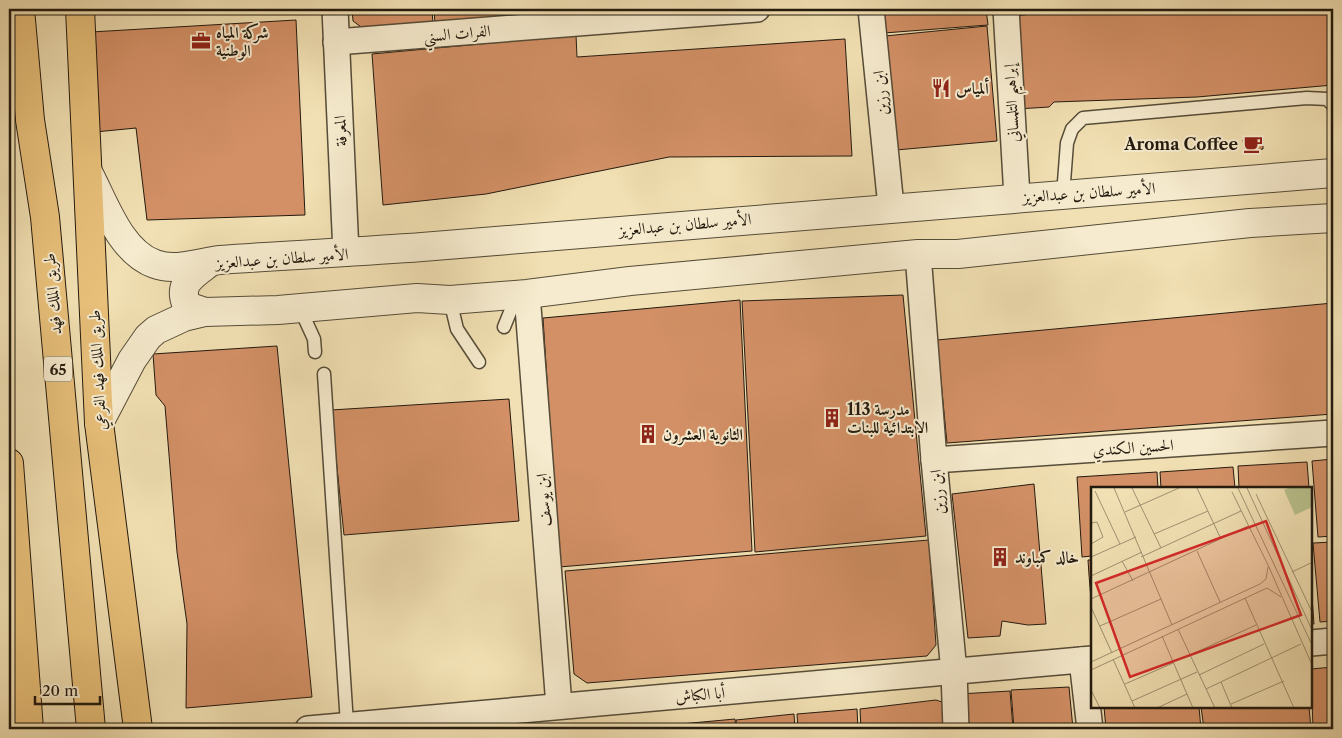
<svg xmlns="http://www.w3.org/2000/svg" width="1342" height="738" font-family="'Libre Caslon Text',Amiri,serif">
  <rect width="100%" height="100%" fill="#f1e0b3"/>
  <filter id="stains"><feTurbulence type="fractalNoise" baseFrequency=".004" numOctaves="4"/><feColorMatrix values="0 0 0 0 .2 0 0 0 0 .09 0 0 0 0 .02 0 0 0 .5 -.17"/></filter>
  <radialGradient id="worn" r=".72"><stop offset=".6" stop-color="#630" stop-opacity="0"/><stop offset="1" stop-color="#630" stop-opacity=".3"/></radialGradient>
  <g fill="#d39066" stroke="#231a0f">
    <path d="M352,9h80l1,16 -68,5 -12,-9z"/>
    <path d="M434,9h65l1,9 -65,6z"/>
    <path d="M500,9h53l1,6 -53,3z"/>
    <path d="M554,9h67l-66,4z"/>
    <path d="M883,9h103l2,16 -104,8z"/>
    <path d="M1088,9h245v76l-136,12 -143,5 -5,5 -32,2 -6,-93z"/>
    <path d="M296,20l9,195 -158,5 -11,-92 -41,4 -4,-100z"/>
    <path d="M987,26l10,115 -101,9 -11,-114z"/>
    <path d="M576,35l1,22 268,-18 7,117 -183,1 -183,37 -103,11 -11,-151z"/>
    <path d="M1263,137v12l-18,2 -2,-11z"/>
    <path d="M903,295l23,241 -171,16 -13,-251z"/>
    <path d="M740,300l12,251 -193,16 -16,-249z"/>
    <path d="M1333,303v111l-386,29 -10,-103z"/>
    <path d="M277,346l35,351 -126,11 1,-84 -10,-72 -12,-146 -9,-11 -3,-41z"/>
    <path d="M509,399l10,122 -175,14 -13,-125z"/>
    <path d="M1333,459v77l-15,1 -6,-76z"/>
    <path d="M1307,462l2,26h-70l-1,-22z"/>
    <path d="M1233,467l2,21h-74l-1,-16z"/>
    <path d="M1157,472l1,16h-66v68l-10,1 -5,-80z"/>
    <path d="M1034,484l12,140 -18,1 -26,-4 -2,15 -32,2 -16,-144z"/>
    <path d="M929,540l7,105 -9,11 -340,27 -13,-9 -9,-103z"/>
    <path d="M1333,542v79l-13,1 -7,-79z"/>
    <path d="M1088,560h4v52l-3,-37z"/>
    <path d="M1311,583l3,41h-3z"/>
    <path d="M1333,667v62h-20l-2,-60z"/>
    <path d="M1069,687l4,42h-59l-3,-39z"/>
    <path d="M1010,691l3,38h-48l-6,-35z"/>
    <path d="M936,700l12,4 1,25h-88l-1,-20z"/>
    <path d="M1104,707h95l2,22h-95z"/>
    <path d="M1201,707h108l2,22h-107z"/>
    <path d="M857,709l1,20h-60l-1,-15z"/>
    <path d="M794,714l1,15h-58l-1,-9z"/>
    <path d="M735,719l1,10h-65l-1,-4z"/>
    <path d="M668,725l1,4h-56z"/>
  </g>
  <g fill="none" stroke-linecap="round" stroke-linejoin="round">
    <g stroke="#564c38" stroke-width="15">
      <g id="service">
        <path d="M1063,195l4,-52 5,-14 11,-11 224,-20 20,1 6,6"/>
        <path d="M450,300l7,29 22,33"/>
        <path d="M293,313l10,2 11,24 1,13"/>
        <path d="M504,327l13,-32"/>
        <path d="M324,374l23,350"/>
      </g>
    </g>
    <g stroke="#564c38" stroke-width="28">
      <g id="minor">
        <path d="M335,9l11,244"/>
        <path d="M871,9l20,198"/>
        <path d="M1006,9l11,188"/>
        <path d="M336,42l421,-33"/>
        <path d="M918,254l16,206 20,212 2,57"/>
        <path d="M527,294l32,412"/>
        <path d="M934,460l399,-27"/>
        <path d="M1311,643l22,-2"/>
        <path d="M1082,660l8,69"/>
        <path d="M308,729l784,-70"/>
      </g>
    </g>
    <g stroke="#564c38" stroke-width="30">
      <g id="tertiary">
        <path d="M88,172c16,30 32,80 67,92 21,8 45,-2 65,-4 67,-5 134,-8 202,-13 303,-26 607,-49 911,-74"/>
        <path d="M205,312l-18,-6c-10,-22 5,-30 22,-43"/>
        <path d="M99,423l33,-63 16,-23 8,-7 28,-13 21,-5 73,-2 139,-12 33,2 77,-6 103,-13 288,-27h40l292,-31 83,-5"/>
      </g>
    </g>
    <g stroke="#231a0f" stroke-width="30">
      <path id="primary" d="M80,9l19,414 39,306"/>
    </g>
    <g stroke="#231a0f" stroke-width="30">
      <g id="motorway">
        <path d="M20,9l10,111 15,97 46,512"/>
        <path d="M9,463l20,266"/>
      </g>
    </g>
    <use href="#service" stroke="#f6ebce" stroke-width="12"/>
    <use href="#minor" stroke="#f6ebce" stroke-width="25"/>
    <use href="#tertiary" stroke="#f6ebce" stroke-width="28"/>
    <use href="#primary" stroke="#e8c07a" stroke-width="28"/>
    <use href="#motorway" stroke="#e8c07a" stroke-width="28"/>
  </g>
  <defs>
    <g id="office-bare" transform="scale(1.5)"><path d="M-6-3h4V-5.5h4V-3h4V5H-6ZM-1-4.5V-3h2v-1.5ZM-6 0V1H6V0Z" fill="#8f2418" stroke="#f6ebce" stroke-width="2.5" paint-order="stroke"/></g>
    <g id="restaurant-bare" transform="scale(1.5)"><path d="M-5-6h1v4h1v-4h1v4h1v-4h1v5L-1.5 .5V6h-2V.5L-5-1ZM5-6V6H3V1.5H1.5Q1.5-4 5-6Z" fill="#8f2418" stroke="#f6ebce" stroke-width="2.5" paint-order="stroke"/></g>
    <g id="cafe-bare" transform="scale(1.5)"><path d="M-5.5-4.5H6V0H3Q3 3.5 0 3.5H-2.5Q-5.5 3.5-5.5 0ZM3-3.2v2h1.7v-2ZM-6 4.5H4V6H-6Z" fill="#8f2418" stroke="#f6ebce" stroke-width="2.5" paint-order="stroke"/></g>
    <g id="building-bare" transform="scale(1.5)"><path d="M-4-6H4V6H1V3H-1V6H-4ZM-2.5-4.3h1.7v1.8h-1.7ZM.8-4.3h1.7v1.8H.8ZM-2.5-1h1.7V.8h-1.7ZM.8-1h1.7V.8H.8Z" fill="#8f2418" stroke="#f6ebce" stroke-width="2.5" paint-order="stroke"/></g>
  </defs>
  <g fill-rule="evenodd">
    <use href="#office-bare" x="201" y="41"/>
    <use href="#restaurant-bare" x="941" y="88"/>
    <use href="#cafe-bare" x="1253" y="144"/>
    <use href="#building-bare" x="832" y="418"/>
    <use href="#building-bare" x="648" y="434"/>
    <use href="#building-bare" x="1000" y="557"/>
  </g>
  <g text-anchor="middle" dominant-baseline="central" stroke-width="4" stroke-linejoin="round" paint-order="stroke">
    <rect fill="#f6ebce" stroke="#625948" stroke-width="1" x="44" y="356.5" width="28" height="25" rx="4"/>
    <g font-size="15" font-weight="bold" fill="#231a0f">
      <text x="58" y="369">65</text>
    </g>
    <g font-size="16" font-weight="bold" fill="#231a0f" stroke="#f6ebce" text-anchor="start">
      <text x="216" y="32">شركة المياه<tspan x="216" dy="18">الوطنية</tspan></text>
      <text x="956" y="88">ألمياس</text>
      <text x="1238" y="144" text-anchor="end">Aroma Coffee</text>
      <text x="847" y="409">مدرسة 113<tspan x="847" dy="18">الابتدائية للبنات</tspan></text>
      <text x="663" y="434">الثانوية العشرون</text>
      <text x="1015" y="557">خالد كمباوند</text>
    </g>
    <g font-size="16" fill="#231a0f" stroke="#f6ebce">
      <text transform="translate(457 33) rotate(-5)">الفرات السني</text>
      <text transform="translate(880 93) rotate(-96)">ابن رزين</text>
      <text transform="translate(1011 103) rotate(-93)">إبراهيم التلمساني</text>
      <text transform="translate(340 131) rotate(-93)">المعرفة</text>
      <text transform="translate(1089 192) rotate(-4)">الأمير سلطان بن عبدالعزيز</text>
      <text transform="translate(685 224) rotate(-5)">الأمير سلطان بن عبدالعزيز</text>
      <text transform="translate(282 258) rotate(-4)">الأمير سلطان بن عبدالعزيز</text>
      <text transform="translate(52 294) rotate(-95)">طريق الملك فهد</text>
      <text transform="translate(97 370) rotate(-93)">طريق الملك فهد الفرعي</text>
      <text transform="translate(1133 447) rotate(-4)">الحسين الكندي</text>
      <text transform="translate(937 492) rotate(-95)">ابن رزين</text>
      <text transform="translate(543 500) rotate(-94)">ابن يوسف</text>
      <text transform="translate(700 694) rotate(-5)">أبا الكباش</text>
    </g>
  </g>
  <g transform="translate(1091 487)">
    <rect width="221" height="221" fill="#f1e0b3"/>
    <path d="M197,1h24v19l-17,8 -11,-25z" fill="#b9c28e"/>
    <path fill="none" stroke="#9f9171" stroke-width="1" d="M23,1l58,137M41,1l29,60M106,1l24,51M147,1l75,159M156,1l66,144M4,4l25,53M141,5l36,73 45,102M165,7l57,120M34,25l54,-24M0,36l6,-1 6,15 -12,7M63,47l54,-23M106,64l23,51M0,70l45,-20M50,70l100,-46M31,74l11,20M201,85l21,-10M0,89l51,-24M154,111l49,110M0,112l157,-73M0,120l21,46M9,139l61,-27M87,142l37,79M71,149l31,72M99,168l66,-30M22,172l22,49M0,175l169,-78 6,-5 2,-12M0,183l176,-82 14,9M108,188l65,-31M130,195l11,26M34,197l48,-21M115,202l95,-45M0,203l9,18M41,214l65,-29M140,217l53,-23M66,221l30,-14"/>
    <path fill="#d62828" fill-opacity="0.15" stroke="#d62828" stroke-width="2.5" d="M175,34l35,94 -171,62 -34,-94z"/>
    <rect width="221" height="221" fill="none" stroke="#231a0f" stroke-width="2.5"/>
  </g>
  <rect width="1342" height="738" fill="none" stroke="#f1e0b3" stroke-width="30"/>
  <rect x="10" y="10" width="1322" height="718" fill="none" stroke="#231a0f" stroke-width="2.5"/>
  <rect x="15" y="15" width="1312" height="708" fill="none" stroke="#231a0f"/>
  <path d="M35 696v8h65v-8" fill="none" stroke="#231a0f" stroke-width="2.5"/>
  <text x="42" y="696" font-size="15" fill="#231a0f" stroke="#f6ebce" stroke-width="4" paint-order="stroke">20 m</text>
  <rect width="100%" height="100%" filter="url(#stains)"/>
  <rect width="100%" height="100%" fill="url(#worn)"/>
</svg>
